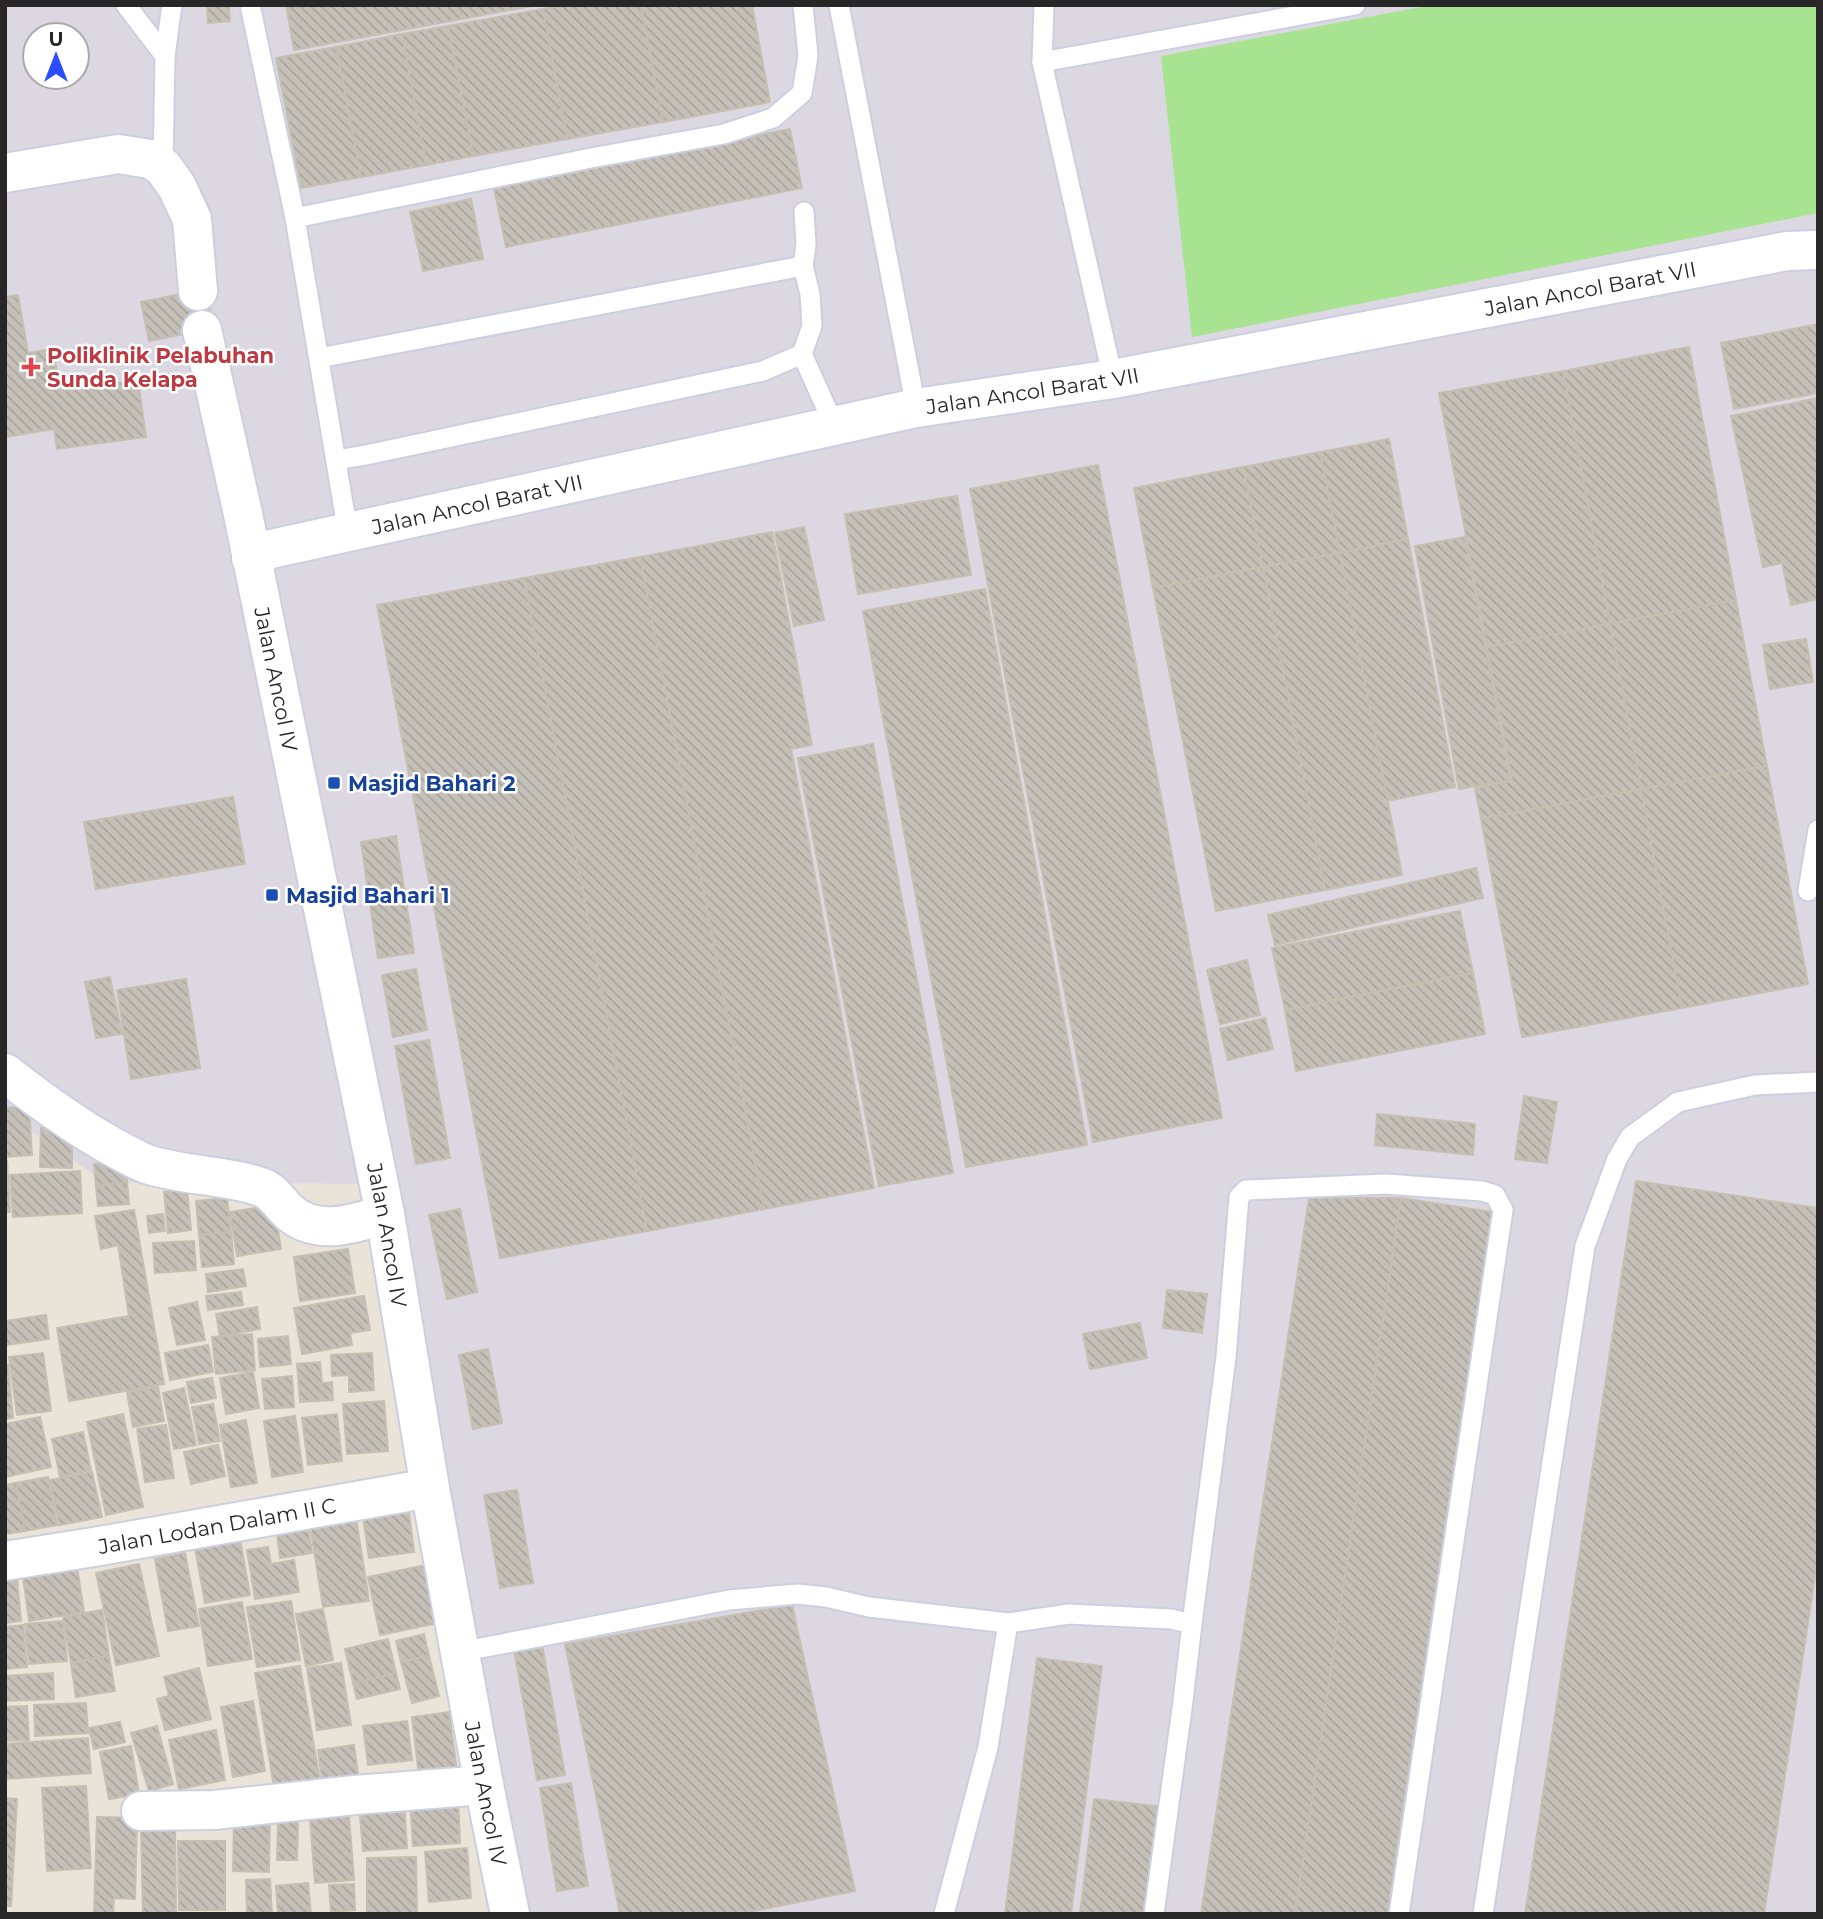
<svg xmlns="http://www.w3.org/2000/svg" width="1823" height="1919" font-family="Montserrat,sans-serif">
  <defs>
    <pattern id="building-back-hatch" width="6" height="6" patternUnits="userSpaceOnUse" patternTransform="scale(1.75)"><rect width="6" height="6" fill="#c5c0b7"/><path d="M-1 5l2 2M0 0l6 6M5-1l2 2" fill="none" stroke="#a9a59d"/></pattern>
  </defs>
  <rect width="100%" height="100%" fill="#eae3d7"/>
  <path fill="#dcd8e2" fill-rule="evenodd" d="M5,5h1813v1909h-1296l-136,-730 -282,-2 -99,-69zM35,35h42v42h-42z"/>
  <path fill="#a8e391" d="M1431,5h387v208l-626,124 -31,-281z"/>
  <g fill="url(#building-back-hatch)" stroke="#c5bfb1" stroke-width="2">
    <path d="M229,5l1,16 -22,2 -1,-17z"/>
    <path d="M286,5h251l-243,45z"/>
    <path d="M561,5h80l22,117 -96,17 -24,-130z"/>
    <path d="M641,5h111l18,97 -107,20z"/>
    <path d="M543,9l24,130 -94,17 -25,-130z"/>
    <path d="M448,26l25,130 -47,9 -24,-131z"/>
    <path d="M402,34l24,131 -65,12 -25,-130z"/>
    <path d="M336,47l25,130 -60,11 -25,-130z"/>
    <path d="M790,129l12,59 -296,59 -12,-59z"/>
    <path d="M471,199l12,60 -60,12 -13,-59z"/>
    <path d="M206,289l8,39 -65,13 -8,-39z"/>
    <path d="M18,295l10,58 25,-4 7,42 78,-11 8,57 -89,12 -3,-20 -49,8v-140z"/>
    <path d="M1818,324v69l-84,16 -13,-66z"/>
    <path d="M1689,347l47,253 -126,24 -47,-253z"/>
    <path d="M1563,371l47,253 -123,23 -48,-254z"/>
    <path d="M1818,398v201l-27,6 -9,-42 -19,4 -32,-151z"/>
    <path d="M1389,439l19,100 -68,14 -20,-101z"/>
    <path d="M1320,452l20,101 -77,14 -20,-100z"/>
    <path d="M1098,465l124,653 -129,24 -123,-653z"/>
    <path d="M1243,467l20,100 -110,21 -19,-100z"/>
    <path d="M957,496l14,79 -113,19 -13,-80z"/>
    <path d="M804,527l20,93 -30,6 -19,-93z"/>
    <path d="M772,532l40,213 -21,4 83,439 -110,21 -124,-652z"/>
    <path d="M1465,537l45,243 -51,9 -44,-243z"/>
    <path d="M1408,539l47,248 -68,14 -47,-248z"/>
    <path d="M1340,553l62,322 -77,15 -62,-323z"/>
    <path d="M640,557l124,652 -117,22 -123,-653z"/>
    <path d="M1263,567l62,323 -109,21 -63,-323z"/>
    <path d="M524,578l123,653 -147,27 -123,-653z"/>
    <path d="M985,589l102,556 -121,22 -103,-556z"/>
    <path d="M1736,600l31,166 -126,23 -31,-165z"/>
    <path d="M1610,624l31,165 -160,30 -6,-31 37,-7 -25,-134z"/>
    <path d="M1806,639l7,43 -43,7 -7,-44z"/>
    <path d="M873,744l80,429 -74,13 -81,-428z"/>
    <path d="M1767,766l41,218 -126,24 -41,-219z"/>
    <path d="M1641,789l41,219 -160,29 -41,-218z"/>
    <path d="M233,797l12,67 -149,25 -12,-67z"/>
    <path d="M396,836l18,117 -36,5 -17,-116z"/>
    <path d="M1476,868l7,30 -208,47 -7,-30z"/>
    <path d="M1460,911l13,62 -188,37 -13,-62z"/>
    <path d="M1247,960l13,55 -40,9 -13,-54z"/>
    <path d="M416,969l11,61 -34,7 -11,-62z"/>
    <path d="M1473,973l12,61 -189,37 -11,-61z"/>
    <path d="M110,977l12,57 -26,4 -11,-56z"/>
    <path d="M186,979l14,89 -69,11 -14,-89z"/>
    <path d="M1265,1018l8,31 -45,11 -8,-31z"/>
    <path d="M429,1040l21,118 -34,6 -21,-118z"/>
    <path d="M1524,1096l33,6 -10,61 -32,-4z"/>
    <path d="M29,1106l3,49 -27,2v-49z"/>
    <path d="M1377,1114l98,10 -2,31 -98,-10z"/>
    <path d="M41,1128h31v40l-32,-1z"/>
    <path d="M5,1161h2l3,51h-5z"/>
    <path d="M125,1161l2,21 -31,4 -2,-22z"/>
    <path d="M80,1171l2,42 -69,4 -3,-42z"/>
    <path d="M1636,1181l182,27v348l-54,358h-239z"/>
    <path d="M127,1182l2,22 -31,2 -2,-20z"/>
    <path d="M187,1189l4,41 -23,3 -4,-41z"/>
    <path d="M227,1198l4,34 -32,3 -3,-34z"/>
    <path d="M1309,1198h92l-106,716h-94z"/>
    <path d="M1401,1198l91,14 -105,702h-92z"/>
    <path d="M274,1205l7,44 -44,7 -7,-44z"/>
    <path d="M460,1209l17,83 -30,7 -18,-84z"/>
    <path d="M134,1210l30,174 -95,17 -12,-73 72,-12 -11,-71 -17,4 -6,-33z"/>
    <path d="M163,1214l2,17 -16,2 -2,-17z"/>
    <path d="M231,1232l3,32 -32,3 -3,-32z"/>
    <path d="M194,1241l2,29 -41,3 -2,-30z"/>
    <path d="M348,1249l7,44 -55,8 -6,-44z"/>
    <path d="M243,1269l3,17 -38,6 -2,-18z"/>
    <path d="M1167,1290l40,4 -5,39 -39,-5z"/>
    <path d="M241,1292l2,13 -35,5 -2,-14z"/>
    <path d="M364,1296l6,34 -20,3 2,12 -50,9 -8,-46z"/>
    <path d="M197,1302l8,38 -28,5 -8,-37z"/>
    <path d="M257,1307l3,22 -40,7 -4,-22z"/>
    <path d="M46,1315l3,24 -44,6v-24z"/>
    <path d="M1140,1323l7,35 -57,11 -7,-35z"/>
    <path d="M252,1334l3,36 -39,4 -4,-37z"/>
    <path d="M288,1336l3,28 -31,3 -2,-28z"/>
    <path d="M208,1345l5,27 -43,8 -5,-27z"/>
    <path d="M488,1349l14,74 -29,6 -14,-74z"/>
    <path d="M43,1353l8,58 -34,4 -8,-58z"/>
    <path d="M372,1353l2,37 -25,2v-17l-17,1 -1,-21z"/>
    <path d="M320,1362l2,21 10,-1 1,18 -33,2 -3,-38z"/>
    <path d="M5,1365h3l5,53 -8,1z"/>
    <path d="M253,1372l6,36 -33,6 -6,-36z"/>
    <path d="M292,1376l2,31 -29,2 -3,-30z"/>
    <path d="M212,1378l4,20 -25,5 -4,-21z"/>
    <path d="M158,1387l6,34 -31,6 -6,-35z"/>
    <path d="M184,1388l12,57 -22,4 -11,-56z"/>
    <path d="M384,1401l4,50 -41,3 -4,-50z"/>
    <path d="M213,1404l7,37 -21,3 -7,-37z"/>
    <path d="M123,1414l20,93 -37,8 -19,-93z"/>
    <path d="M337,1414l5,47 -34,4 -6,-47z"/>
    <path d="M295,1416l8,56 -31,5 -8,-56z"/>
    <path d="M40,1417l11,50 -46,10v-53z"/>
    <path d="M246,1420l11,63 -26,4 -11,-62z"/>
    <path d="M166,1425l8,53 -29,4 -8,-53z"/>
    <path d="M83,1432l8,38 -31,7 -8,-38z"/>
    <path d="M218,1445l7,31 -34,8 -7,-32z"/>
    <path d="M92,1472l10,45 -43,8 -9,-45z"/>
    <path d="M48,1477l9,48 -32,6 -9,-48z"/>
    <path d="M16,1483l9,48 -20,3v-49z"/>
    <path d="M517,1490l16,93 -33,5 -16,-93z"/>
    <path d="M407,1497l7,55 -45,6 -8,-55z"/>
    <path d="M355,1511l14,90 -46,6 -14,-88z"/>
    <path d="M306,1514l6,39 -32,5 -5,-39z"/>
    <path d="M239,1534l11,61 -45,8 -11,-61z"/>
    <path d="M268,1547l3,17 23,-4 5,32 -44,7 -8,-49z"/>
    <path d="M185,1553l14,73 -31,5 -13,-72z"/>
    <path d="M75,1554l9,58 -55,9 -8,-59z"/>
    <path d="M436,1563l12,58 -68,14 -12,-58z"/>
    <path d="M139,1564l20,92 -43,9 -20,-92z"/>
    <path d="M16,1568l5,53 -16,2v-54z"/>
    <path d="M291,1601l9,59 -43,7 -10,-60z"/>
    <path d="M242,1602l10,57 -44,7 -9,-57z"/>
    <path d="M792,1605l63,286 -117,23h-118l-55,-270z"/>
    <path d="M323,1609l10,51 -27,6 -10,-52z"/>
    <path d="M102,1610l7,46 -38,7 -8,-46z"/>
    <path d="M63,1621l4,40 -38,3 -4,-40z"/>
    <path d="M23,1625l4,42 -22,2v-42z"/>
    <path d="M424,1634l5,22 -28,6 -5,-21z"/>
    <path d="M388,1639l8,34 -43,10 -8,-34z"/>
    <path d="M542,1644l23,131 -28,5 -23,-131z"/>
    <path d="M109,1656l6,35 -39,6 -5,-34z"/>
    <path d="M429,1656l10,40 -27,7 -11,-41z"/>
    <path d="M1037,1658l65,8 -31,248h-66z"/>
    <path d="M341,1663l10,62 -34,5 -10,-62z"/>
    <path d="M300,1666l22,126 -46,7 -21,-126z"/>
    <path d="M199,1668l12,51 -46,11 -8,-31 12,-3 -5,-19z"/>
    <path d="M53,1673l1,26 -49,2v-25z"/>
    <path d="M396,1673l4,16 -43,10 -4,-16z"/>
    <path d="M253,1701l12,70 -32,6 -12,-70z"/>
    <path d="M86,1703l2,30 -53,3 -1,-31z"/>
    <path d="M27,1706l2,34 -24,1v-34z"/>
    <path d="M449,1712l8,59 -38,5 -7,-59z"/>
    <path d="M407,1721l5,39 -44,5 -5,-39z"/>
    <path d="M120,1722l5,20 -31,7 -5,-21z"/>
    <path d="M157,1726l16,58 -24,7 -18,-58z"/>
    <path d="M216,1730l9,50 -46,9 -10,-49z"/>
    <path d="M88,1738l3,35 -86,6v-35z"/>
    <path d="M354,1745l6,43 -36,5 -6,-43z"/>
    <path d="M131,1746l8,48 -30,5 -9,-47z"/>
    <path d="M571,1783l17,103 -31,5 -17,-103z"/>
    <path d="M86,1786l5,82 -44,3 -5,-83z"/>
    <path d="M458,1797l2,46 -47,3 -3,-47z"/>
    <path d="M5,1798l12,1 -3,56 -9,-1z"/>
    <path d="M1094,1799l68,8 -13,107h-69z"/>
    <path d="M404,1801l3,47 -44,3 -4,-47z"/>
    <path d="M349,1816l5,64 -39,3 -5,-64z"/>
    <path d="M97,1817l40,1 -2,81 -21,-1 -1,16h-19z"/>
    <path d="M234,1819l36,1 -1,52 -36,-1z"/>
    <path d="M278,1822h20l-1,38h-20z"/>
    <path d="M175,1826l1,88h-33l-2,-87z"/>
    <path d="M178,1841h47v69h-46z"/>
    <path d="M467,1848l4,50 -42,4 -4,-50z"/>
    <path d="M5,1854l9,1 -3,51h-6z"/>
    <path d="M416,1857l1,57h-50v-56z"/>
    <path d="M270,1879l2,35h-25l-1,-34z"/>
    <path d="M308,1883l3,31h-33l-2,-28z"/>
    <path d="M354,1884l1,26 -24,2 -2,-27z"/>
  </g>
  <g fill="none" stroke-linecap="round" stroke-linejoin="round">
    <g stroke="#cccfe1" stroke-width="23">
      <g id="service">
        <path d="M126,5l39,51"/>
        <path d="M250,5l45,213 53,315"/>
        <path d="M839,5l77,403"/>
        <path d="M1044,5l-2,57 71,317"/>
        <path d="M1042,62l313,-57"/>
        <path d="M163,167l2,-111 7,-51"/>
        <path d="M804,212l2,32 -3,22 7,28 2,32 -10,28 32,71"/>
        <path d="M295,218l296,-60 133,-24 49,-16 29,-25 6,-37 -5,-51"/>
        <path d="M319,358l484,-92"/>
        <path d="M336,460l30,-5 397,-84 39,-17"/>
        <path d="M1808,891l10,-61"/>
        <path d="M1192,1624l34,-267 13,-160 7,-7 140,-6 96,7 13,4 8,15 -104,704"/>
        <path d="M460,1652l269,-52 69,-6 28,3 43,10 139,16"/>
        <path d="M944,1914l44,-167 20,-124 61,-9 102,5 21,5 -9,77 -29,213"/>
        <path d="M1483,1914l102,-668 32,-87 13,-22 48,-35 77,-17 63,-3"/>
      </g>
    </g>
    <g stroke="#cccfe1" stroke-width="42">
      <g id="minor">
        <path d="M5,173l113,-19 32,5 13,8 14,20 15,32 6,72"/>
        <path id="s1" d="M202,330l41,184 142,700 45,274 54,297 26,129"/>
        <path id="s2" d="M251,558l20,-9 645,-141 197,-29 674,-128 31,-1"/>
        <path d="M5,1073c38,30 78,59 121,81 8,4 16,9 24,11 32,10 68,10 101,19 22,5 23,13 37,27 27,26 67,13 97,3"/>
        <path id="s3" d="M5,1561l95,-15 330,-58"/>
        <path d="M141,1811l73,-1 141,-15 129,-10"/>
      </g>
    </g>
    <use href="#service" stroke="#fff" stroke-width="19"/>
    <use href="#minor" stroke="#fff" stroke-width="38"/>
  </g>
  <path fill="#e0444e" stroke="#fff" stroke-width="2.5" d="M27.5 356.5h7v7h7v7h-7v7h-7v-7h-7v-7h7z"/>
  <g fill="#1a4fb4" stroke="#fff" stroke-width="2.5">
    <rect x="327" y="776" width="14" height="14" rx="3.5"/>
    <rect x="265" y="888" width="14" height="14" rx="3.5"/>
  </g>
  <g text-anchor="middle" dominant-baseline="central" stroke-width="5" stroke-linejoin="round" paint-order="stroke">
    <g font-size="21" fill="#272727" stroke="#fff">
      <text stroke="none"><textPath href="#s2" startOffset="1367">Jalan Ancol Barat VII</textPath></text>
      <text stroke="none"><textPath href="#s2" startOffset="800">Jalan Ancol Barat VII</textPath></text>
      <text stroke="none"><textPath href="#s2" startOffset="233">Jalan Ancol Barat VII</textPath></text>
      <text stroke="none"><textPath href="#s1" startOffset="357">Jalan Ancol IV</textPath></text>
      <text stroke="none"><textPath href="#s1" startOffset="924">Jalan Ancol IV</textPath></text>
      <text stroke="none"><textPath href="#s3" startOffset="215">Jalan Lodan Dalam II C</textPath></text>
      <text stroke="none"><textPath href="#s1" startOffset="1491">Jalan Ancol IV</textPath></text>
    </g>
    <g font-size="21" font-weight="bold" fill="#be3a42" stroke="#fff" text-anchor="start">
      <text x="47" y="355">Poliklinik Pelabuhan<tspan x="47" dy="24">Sunda Kelapa</tspan></text>
    </g>
    <g font-size="21" font-weight="bold" fill="#164399" stroke="#fff" text-anchor="start">
      <text x="348" y="783">Masjid Bahari 2</text>
      <text x="286" y="895">Masjid Bahari 1</text>
    </g>
  </g>
  <rect width="1823" height="1919" fill="none" stroke="#272727" stroke-width="14"/>
  <g transform="translate(56 56)"><circle r="33" fill="#ffffff" stroke="#a9a9a9" stroke-width="2"/>
  <path d="M0-5L12 26L0 18L-12 26Z" fill="#2f4bff"/>
  <text y="-10" font-size="19" font-weight="bold" text-anchor="middle" fill="#272727">U</text>
  </g>
</svg>
